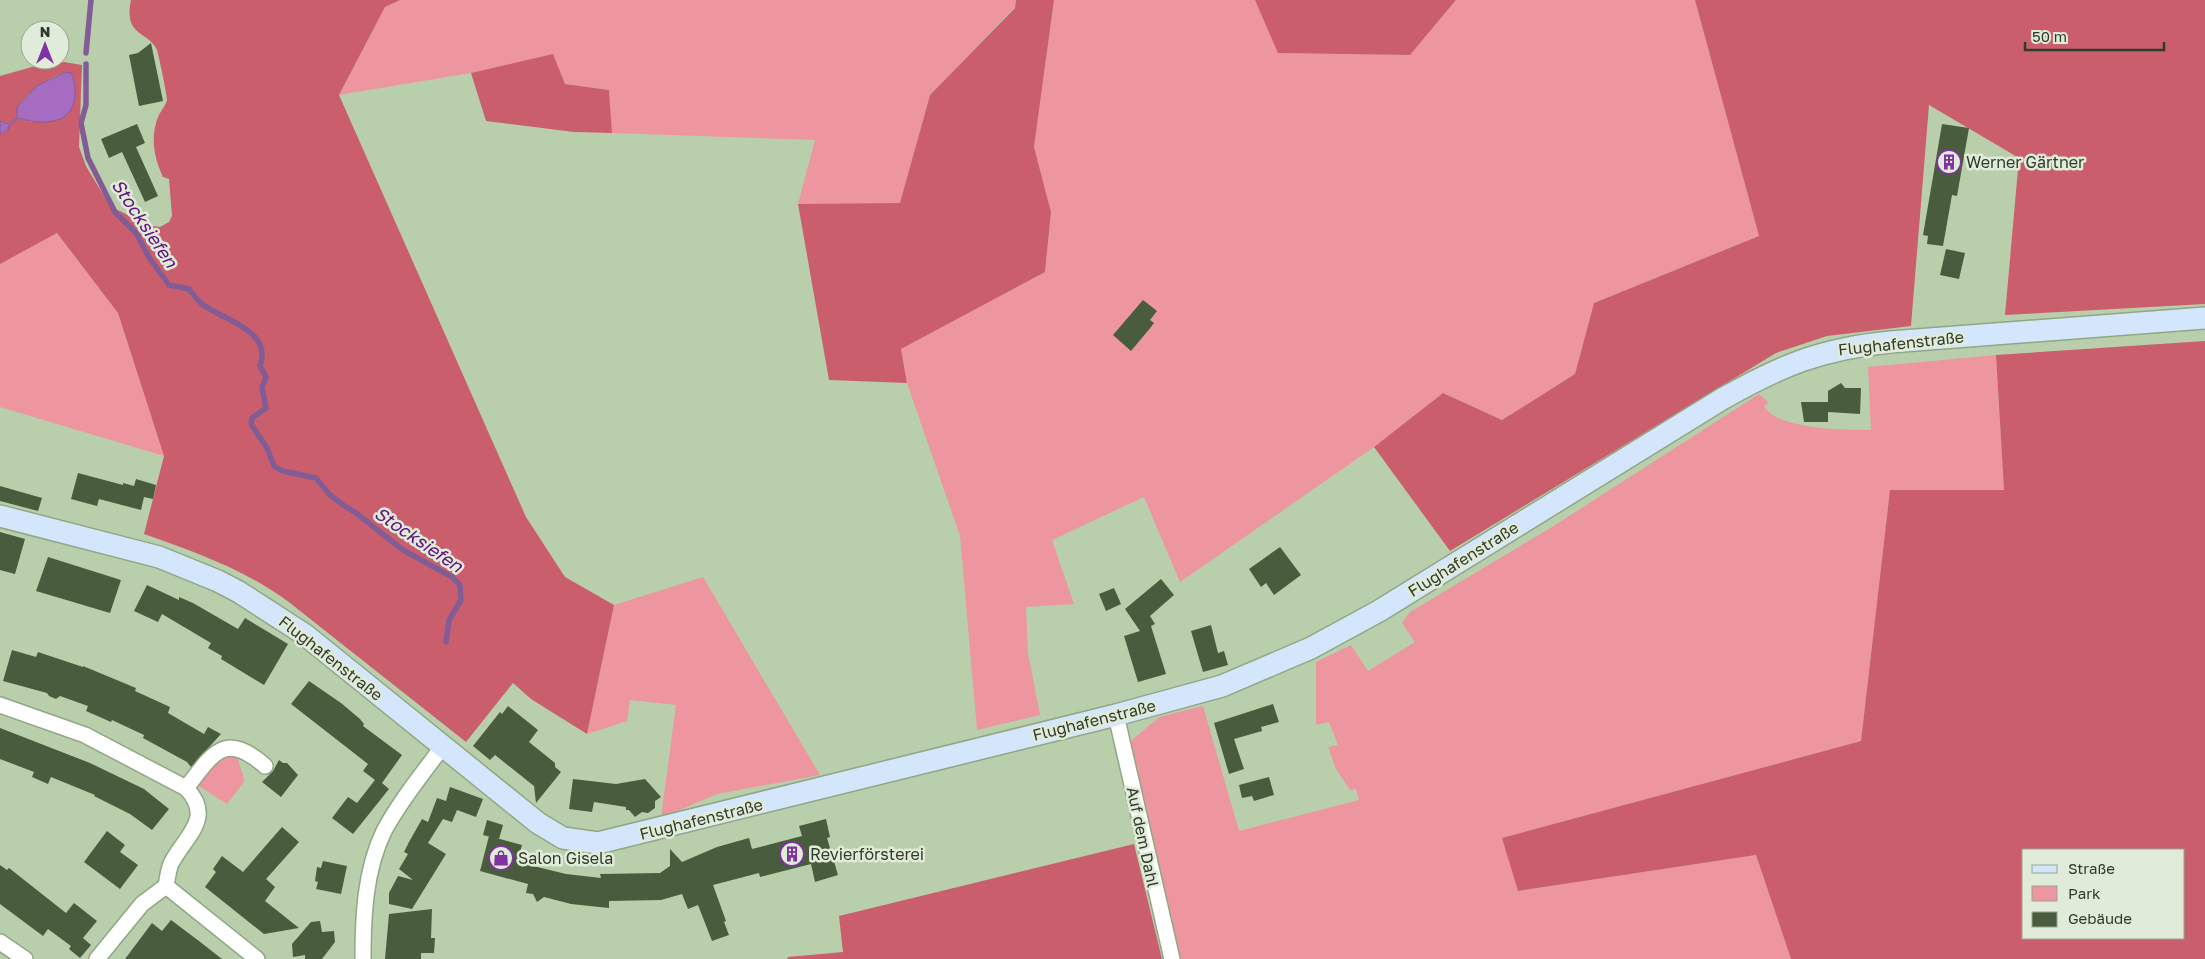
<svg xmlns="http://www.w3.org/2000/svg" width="2205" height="959" font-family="'Golos Text',sans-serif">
  <rect width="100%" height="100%" fill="#b9cfab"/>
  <g fill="#ed969f">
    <path d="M400,0h616l-1,7 -85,88 -30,109h-102l17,-64 -203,-7 -3,-43 -44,-6 -12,-29 -82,18 -132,22 46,-88z"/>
    <path d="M1054,0h201l24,53 131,2 46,-55h239l64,236 -165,67 -19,71 -73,46 -59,-27 -69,54 -194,135 -36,-85 -92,43 22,64 -48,3 2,46 12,62 -63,15 -17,-194 -53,-153 -6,-34 144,-77 6,-60 -17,-65z"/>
    <path d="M57,233l61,80 46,143 -164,-49v-143z"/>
    <path d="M1996,355l8,135 -114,1 -29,250 -358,97 15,53 238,-36 35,104h-612l-48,-218 28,-24 44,-11 36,125 120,-31 -3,-11 -6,1 -14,-21 -8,-22 10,-2 -9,-23 -13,3v-63l35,-17 17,26 47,-29 -13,-19 8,-11 142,-85 207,-133 10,9 -5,3c13,24 83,24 107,24l-3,-63z"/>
    <path d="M703,577l117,198 -103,19 -56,24 15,-113 -46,-5 -3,21 -40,13 27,-129z"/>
    <path d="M222,754l16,2c0,10 6,17 6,26l-17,22 -31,-20z"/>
  </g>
  <g fill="#cb5e6d" fill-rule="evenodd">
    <path d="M131,0h269l-15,7 -46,88 187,422 39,60 49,28 -27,129 -56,-35 -18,-16 -47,59 -176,-139c-44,-33 -95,-51 -146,-69l20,-78 -46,-143 -61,-80 -57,31v-130l5,-2 3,-6 11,-8 13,4 31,-4 12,-19 -2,-23 -7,-4c-21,7 -35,18 -49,35v11l-9,6 -8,-3v-45l32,-9 32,-5 18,3 -3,82 7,19 24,40 37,19 13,2 9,-5 3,-6 -3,-37 -6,-2c-9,-20 -13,-39 -5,-60 2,-5 8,-12 9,-17 0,-5 -8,-44 -10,-50 -8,-19 -34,-13 -26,-50z"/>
    <path d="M1016,0h38l-20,147 17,65 -6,60 -144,77 6,34 -78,-3 -31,-176 102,-1 30,-108 85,-87z"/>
    <path d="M1255,0h201l-46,55 -132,-2z"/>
    <path d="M1695,0h510v304l-200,11 14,-157 -90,-53 -18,221 -84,10 -51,17 -326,198 -76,-104 69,-54 59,27 73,-46 19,-71 165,-67z"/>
    <path d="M553,54l12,30 44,6 3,43 -38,-1 -88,-11 -15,-48z"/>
    <path d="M2205,341v618h-414l-35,-104 -238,36 -16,-53 359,-97 29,-251h114l-8,-135zM2024,850h160v88h-160z"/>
    <path d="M1134,844l28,115h-375l1,-2 55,-5 -4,-36z"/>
  </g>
  <path fill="#a56cc2" stroke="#825d95" d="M66,72l5,1c3,5 4,12 4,19 1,33 -32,34 -56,26l-10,8 -1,4 -8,4v-13l8,3 9,-6v-11l21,-22z"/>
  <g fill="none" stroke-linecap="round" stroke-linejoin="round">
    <g stroke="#825d95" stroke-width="5.5">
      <path d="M86,53l5,-53"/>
      <path d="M86,64v41l-5,18 7,35 27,54 21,21 14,26 19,26 20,4c4,5 8,11 13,15 21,16 71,26 58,62l6,11 -4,10 4,21 -14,10 -1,6 16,24 7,18 8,5 34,7 13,16 14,11 13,8 47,37 49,27 8,8 1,15 -12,20 -3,22"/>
    </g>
  </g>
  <g fill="#495c3d">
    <path d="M151,43l12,58 -24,5 -10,-51 9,-2z"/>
    <path d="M137,124l8,19 -9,4 22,49 -13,6 -23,-50 -13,6 -8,-19z"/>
    <path d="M1942,124l27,4 -12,68 -5,-1 -9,51 -16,-2 1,-8 -5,-1z"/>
    <path d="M1946,249l19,4 -6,26 -19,-4z"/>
    <path d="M1143,300l14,11 -7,9 4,3 -3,4 -20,24 -18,-16z"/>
    <path d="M1841,383l4,5h16l-1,26 -32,-2v10h-24l-3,-20h27v-11z"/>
    <path d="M78,473l45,12v-2l11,3 2,-7 20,6 -3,14 -9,-2 -3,13 -42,-11 -2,7 -26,-7z"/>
    <path d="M0,486l42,12 -4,13 -38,-10z"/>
    <path d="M0,532l25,7 -10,35 -15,-4z"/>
    <path d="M1280,547l21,28 -27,20 -8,-12 -5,4 -12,-18z"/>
    <path d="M48,557l73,23 -11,33 -74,-22z"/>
    <path d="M1161,579l13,16 -24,21 5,8 -4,2 15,48 -28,8 -14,-46 16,-5 -15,-22z"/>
    <path d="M147,585l32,15v-3l14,6 45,26 7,-11 43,26 -24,41 -43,-26 1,-3 -14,-8 3,-5 -49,-29 -4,8 -24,-11z"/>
    <path d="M1114,588l7,16 -15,7 -7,-17z"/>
    <path d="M1211,625l7,28 6,-2 4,14 -25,7 -12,-41z"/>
    <path d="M12,650l24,7 2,-5 45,15v-1l53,22 -1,3 35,16 -2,6 36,21 4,-7 13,7 -30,33 -4,-5 -44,-24 1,-3 -32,-15 -1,2 -25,-11 2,-5 -28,-10 -4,3 -7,-3 -2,-3 -44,-12z"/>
    <path d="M309,681l32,22 19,16 4,5 -1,2 39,29 -20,28 7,6 -36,45 -21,-16 16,-21 9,6 18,-23 -12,-9 5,-7 -77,-60z"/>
    <path d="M1273,704l6,18 -18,5 1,4 -28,8 10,30 -15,5 -15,-51z"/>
    <path d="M508,706l30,24 -9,12 26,21v4l6,5 -25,31 -2,-17 -39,-31 -5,5 -17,-14 27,-34 2,2z"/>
    <path d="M0,728l90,35 54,26 25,20 -17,21 -22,-16 -36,-18 1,-1 -44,-18 -3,7 -16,-7 2,-5 -34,-13z"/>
    <path d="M279,760l4,3h4l11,12 -17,22 -19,-15 11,-11z"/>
    <path d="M1269,777l5,18 -20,6 -2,-5 -10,2 -3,-13z"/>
    <path d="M573,779l43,5 29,-5 16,18 -6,4v7l-7,5 -6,-1 -7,5 -6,-7h-3v-3l-32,-5 -2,10 -23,-3z"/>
    <path d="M450,787l33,12 -7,18 -19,-7 -5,12 -9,-3 -15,24 18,11 -34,55 -23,-5v-11l9,-17 15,4 -14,-11 9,-15 -4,-2 5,-10 13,-23 6,3 9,-24 9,3z"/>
    <path d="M826,819l4,18 -3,1 11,37 -23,7 -4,-18 -51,13 -1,-4 -46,12 13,36 -2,1 5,13 -17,6 -14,-36 -10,4 -6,-15 -21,6 -52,1v7l-38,-4 -27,-7 -7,5 -4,-8 -7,-1 2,-9 -48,-13 9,-35 33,9 -5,17 49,12 35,4 -1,-4 60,-1 10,-7v-17l12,13 35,-15 32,-9 3,11 50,-13 -3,-10z"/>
    <path d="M487,820l16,5 -4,14 -16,-4z"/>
    <path d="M282,827l17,15 -33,37 9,8 -10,14 34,27 -35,6 -59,-47 11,-15 -3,-3 9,-13 21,16z"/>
    <path d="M107,831l18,14 -5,7 18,13 -18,24 -36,-27z"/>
    <path d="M323,861l24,5 -6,28 -25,-5 2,-7 -3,-1 2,-14 4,1z"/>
    <path d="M0,865l7,5 2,-2 57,45 8,-10 23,18 -14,17 8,7 -11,13 -11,-9 2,-3 -23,-17 -5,7 -43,-32z"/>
    <path d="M432,909l-1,29h4l-1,15h-13v6h-36l4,-45z"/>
    <path d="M171,920l28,21 23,18h-97l27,-36 10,8z"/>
    <path d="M320,921l2,11 12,-1 1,11 -13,17h-17v-4l-12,2 -1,-13 19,-22z"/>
  </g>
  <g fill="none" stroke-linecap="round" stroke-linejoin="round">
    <g stroke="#91a684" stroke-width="18">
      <g id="minor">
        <path d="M0,705l85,30 101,53c28,29 1,47 -13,72 -5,7 -5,17 -7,26"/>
        <path d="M1116,715l56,244"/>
        <path d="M186,788c27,-34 38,-58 79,-22"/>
        <path d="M166,886l91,73"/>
        <path d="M0,942l25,17"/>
        <path d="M97,959l45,-55 24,-18"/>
        <path d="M363,959c0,-43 2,-89 21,-128 16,-30 39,-58 59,-85"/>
      </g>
    </g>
    <g stroke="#91a684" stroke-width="24">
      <path id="secondary" d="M0,516l159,41 59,24 21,11 65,42 234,189 25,15 35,5 518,-128 106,-29 89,-38 68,-37 343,-212c60,-34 99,-50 168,-57l315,-24"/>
    </g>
    <use href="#minor" stroke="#fff" stroke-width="15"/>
    <use href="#secondary" stroke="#d3e6fb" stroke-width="21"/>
  </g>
  <defs>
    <g id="building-ring" transform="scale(1.25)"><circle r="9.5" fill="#e0ecd9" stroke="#8032a2" stroke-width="1.5"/><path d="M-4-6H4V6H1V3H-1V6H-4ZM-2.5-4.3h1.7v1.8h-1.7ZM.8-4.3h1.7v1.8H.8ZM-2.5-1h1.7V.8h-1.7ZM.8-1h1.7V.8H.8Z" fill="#8032a2"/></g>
    <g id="shop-ring" transform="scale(1.25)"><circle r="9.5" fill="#e0ecd9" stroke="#8032a2" stroke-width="1.5"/><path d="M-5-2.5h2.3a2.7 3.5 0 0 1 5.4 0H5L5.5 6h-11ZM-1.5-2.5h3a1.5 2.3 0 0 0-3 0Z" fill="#8032a2"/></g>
  </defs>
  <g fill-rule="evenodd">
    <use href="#building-ring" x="1949" y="162"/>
    <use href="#building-ring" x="792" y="854"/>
    <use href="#shop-ring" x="501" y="858"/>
  </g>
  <g text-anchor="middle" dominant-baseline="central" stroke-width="5" stroke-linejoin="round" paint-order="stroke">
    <g font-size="16" fill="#313a2b" stroke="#e0ecd9" text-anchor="start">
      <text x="1966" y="162">Werner Gärtner</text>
      <text x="810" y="854">Revierförsterei</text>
      <text x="518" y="858">Salon Gisela</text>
    </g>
    <g font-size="16" fill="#313a2b" stroke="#e0ecd9">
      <text transform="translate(1901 343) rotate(-6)">Flughafenstraße</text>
      <text transform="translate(1463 559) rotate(-32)">Flughafenstraße</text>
      <text transform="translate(331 658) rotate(38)">Flughafenstraße</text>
      <text transform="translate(1094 720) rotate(-14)">Flughafenstraße</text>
      <text transform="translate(701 819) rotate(-14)">Flughafenstraße</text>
      <text transform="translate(1143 837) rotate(78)">Auf dem Dahl</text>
    </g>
    <g font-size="18" font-style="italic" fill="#5f127e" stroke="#e0ecd9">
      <text transform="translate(145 223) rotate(56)">Stocksiefen</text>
      <text transform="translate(419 539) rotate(34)">Stocksiefen</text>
    </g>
  </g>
  <rect x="2022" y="849" width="162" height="90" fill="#e0ecd9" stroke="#9aa593"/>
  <rect x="2032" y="865" width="25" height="8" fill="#d3e6fb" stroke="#9aa593"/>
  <text x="2068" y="874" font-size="15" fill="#313a2b">Straße</text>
  <rect x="2032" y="886" width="25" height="15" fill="#ed969f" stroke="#9aa593"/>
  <text x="2068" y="899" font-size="15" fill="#313a2b">Park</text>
  <rect x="2032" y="912" width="25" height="15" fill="#495c3d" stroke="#9aa593"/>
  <text x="2068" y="924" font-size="15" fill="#313a2b">Gebäude</text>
  <g transform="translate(45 45)"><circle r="24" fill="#e0ecd9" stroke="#9aa593"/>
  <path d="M0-4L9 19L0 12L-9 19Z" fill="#8032a2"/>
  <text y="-8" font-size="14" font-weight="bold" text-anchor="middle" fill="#313a2b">N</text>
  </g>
  <path d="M2025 42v8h139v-8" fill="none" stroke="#313a2b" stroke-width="2.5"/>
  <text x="2032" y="42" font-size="15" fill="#313a2b" stroke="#e0ecd9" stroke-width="4" paint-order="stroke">50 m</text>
</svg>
